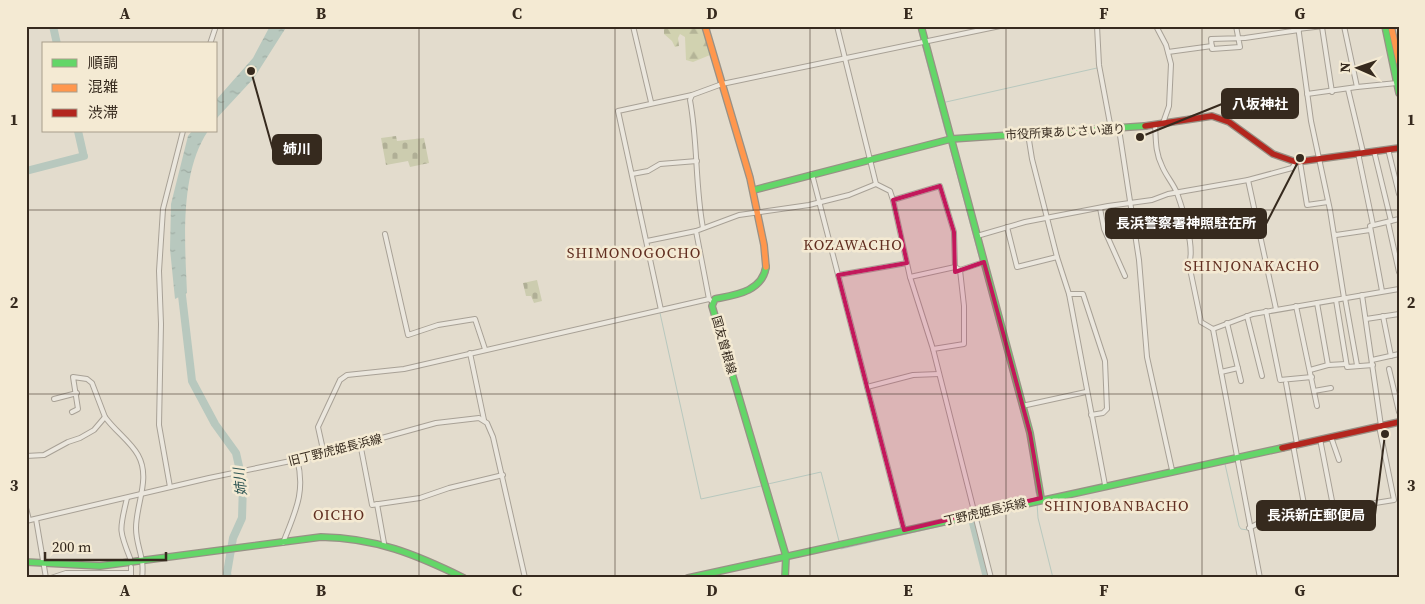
<svg xmlns="http://www.w3.org/2000/svg" width="1425" height="604" font-family="'Source Serif 4','Noto Sans JP',serif">
  <defs>
    <pattern id="forest-firs" width="22" height="20" patternUnits="userSpaceOnUse" patternTransform="scale(1.25)"><rect width="22" height="20" fill="#d1d2b0"/><path d="M5 1l3.5 6h-7zM16 11l3.5 6h-7z" fill="#b4b497"/></pattern>
    <pattern id="cemetery-stones" width="16" height="16" patternUnits="userSpaceOnUse" patternTransform="scale(1.25)"><rect width="16" height="16" fill="#ccccaf"/><path d="M2 7V4a2 2 0 0 1 4 0v3zM10 15v-3a2 2 0 0 1 4 0v3z" fill="#b0af96"/></pattern>
    <pattern id="water-ripples" width="26" height="14" patternUnits="userSpaceOnUse" patternTransform="scale(1.25)"><rect width="26" height="14" fill="#b8c8be"/><path d="M2 4q2-2 4 0t4 0M15 11q2-2 4 0t4 0" fill="none" stroke="#9faca3"/></pattern>
  </defs>
  <rect width="100%" height="100%" fill="#e3dccd"/>
  <path fill="url(#forest-firs)" d="M674,26h28l8,29 -17,7 -7,-2 -1,-23 -5,-3 -2,4 1,8 -4,1 -3,-6 -8,-7v-6z"/>
  <g fill="url(#cemetery-stones)">
    <path d="M396,136l1,5 27,-3 5,25 -19,4 -2,-6 -22,4 -5,-27z"/>
    <path d="M537,280l5,21 -8,2 -3,-7h-5l-3,-13z"/>
  </g>
  <g fill="url(#water-ripples)">
    <path d="M270,26h17l-33,52 -38,41v-19l37,-42z"/>
    <path d="M192,131h16c-29,43 -23,113 -21,162l-12,6 -5,-50 1,-45 17,-68z"/>
  </g>
  <g fill="none" stroke-linecap="round" stroke-linejoin="round">
    <g stroke="#b8c8be" stroke-width="1">
      <path d="M918,26l3,14"/>
      <path d="M922,44l24,90"/>
      <path d="M946,102l151,-34"/>
      <path d="M617,114l18,83"/>
      <path d="M950,148l30,112"/>
      <path d="M982,266l46,171"/>
      <path d="M660,313l41,186 60,-13"/>
      <path d="M1225,464l14,62 2,3 7,1"/>
      <path d="M1033,468l3,25"/>
      <path d="M768,484l53,-12 18,69"/>
      <path d="M1037,503l1,15 15,60"/>
      <path d="M841,549l131,-30"/>
      <path d="M1260,567l2,11"/>
    </g>
    <g stroke="#b8c8be" stroke-width="8">
      <path d="M53,26l4,18"/>
      <path d="M78,131l5,22"/>
      <path d="M26,171l58,-15"/>
      <path d="M181,287l11,94 23,43 21,29 7,31 -1,34 -9,20 -6,35 1,5"/>
      <path d="M972,519l15,59"/>
    </g>
    <g stroke="#a8a196" stroke-width="6">
      <g id="street">
        <path d="M633,26l18,76"/>
        <path d="M837,26l39,158 14,7 3,9 17,77 23,72 58,229"/>
        <path d="M1097,26l2,39 12,64"/>
        <path d="M1156,26l10,19 5,19 -2,42 -6,17"/>
        <path d="M1236,26l4,21 -28,2 -1,-10 34,-1 54,-8"/>
        <path d="M1298,26l13,95 19,89 14,88"/>
        <path d="M1322,27l10,65"/>
        <path d="M1298,29l25,-3"/>
        <path d="M210,44l6,-18"/>
        <path d="M1168,52l44,-6"/>
        <path d="M1357,87l40,-4"/>
        <path d="M1348,89l15,63"/>
        <path d="M1307,94l50,-7 -13,-61"/>
        <path d="M692,95l-2,5c8,43 5,86 13,128"/>
        <path d="M1155,125c1,14 0,27 7,41 4,10 11,17 15,27 6,17 18,55 12,71l12,58 12,7 40,-15 146,-25"/>
        <path d="M1119,129l20,131 8,97 25,113"/>
        <path d="M1028,134l4,25 25,98 12,37 36,191"/>
        <path d="M1388,149l11,45"/>
        <path d="M1374,151l17,70"/>
        <path d="M1358,153l15,72"/>
        <path d="M1300,162l7,43 21,-3"/>
        <path d="M632,174l16,-3 12,-7 37,-3"/>
        <path d="M812,174l92,356"/>
        <path d="M893,200l47,-14 14,46 1,35"/>
        <path d="M1100,208l4,21 21,47"/>
        <path d="M1388,222l11,50"/>
        <path d="M1007,227l10,40 40,-10"/>
        <path d="M385,234l23,101 30,-10 37,-6 10,30"/>
        <path d="M1334,234l2,1 34,-5"/>
        <path d="M977,236l48,-14 83,-16 44,-6 16,-6 80,-14"/>
        <path d="M647,241l49,-10"/>
        <path d="M838,275l69,-12"/>
        <path d="M910,277l45,-10 5,3 24,-8"/>
        <path d="M1382,291l-12,-65 29,-7"/>
        <path d="M1069,294h14l22,67 2,48 -4,4 -12,2"/>
        <path d="M1362,295l19,131"/>
        <path d="M1345,298l12,67"/>
        <path d="M709,299l-13,-68 43,-16 70,-10 40,-10 27,-11"/>
        <path d="M1336,300l11,67 26,-2"/>
        <path d="M713,302l-4,-3 -48,11 -43,-199 74,-16 30,-11 278,-58"/>
        <path d="M1317,303l11,62"/>
        <path d="M1296,306l21,100"/>
        <path d="M1276,309l-28,-129 44,-12 4,-6"/>
        <path d="M1266,311l14,69 32,-3"/>
        <path d="M1247,316l15,60"/>
        <path d="M1383,316l8,40"/>
        <path d="M1366,319l33,-5"/>
        <path d="M1227,323l14,58"/>
        <path d="M1213,329l47,249"/>
        <path d="M933,349l31,-5v-38l-4,-36"/>
        <path d="M470,353l14,67"/>
        <path d="M1372,360l27,-6"/>
        <path d="M1389,369l10,43"/>
        <path d="M1310,370l18,-5 18,-1"/>
        <path d="M1221,372l17,-4"/>
        <path d="M1286,383l11,61"/>
        <path d="M867,387l46,-12 26,-1"/>
        <path d="M1314,391l17,-3"/>
        <path d="M54,399l23,-6"/>
        <path d="M1022,406l64,-14"/>
        <path d="M72,412l6,-3 -5,-32 14,2 5,4 13,34"/>
        <path d="M1331,437l8,23"/>
        <path d="M1320,439l14,72"/>
        <path d="M360,443l12,62 48,-7 29,-10 54,-13"/>
        <path d="M1293,445l13,70"/>
        <path d="M324,454l-6,-27 22,-47 7,-5 57,-6 257,-59"/>
        <path d="M26,456l18,-1 24,-13 12,-4 14,-8 11,-13c10,14 25,24 33,38 13,23 -2,49 -2,73 0,19 9,29 6,50"/>
        <path d="M170,487l-11,-62 2,-101 -2,-53 4,-62 20,-78"/>
        <path d="M127,498c-7,31 -9,30 3,60"/>
        <path d="M377,504l7,39"/>
        <path d="M26,508l3,12"/>
        <path d="M36,519l10,59"/>
        <path d="M26,521l183,-43 115,-24 112,-31 43,-5 8,5 6,14 32,141"/>
        <path d="M1249,528l14,-7 131,-21 -15,-74"/>
        <path d="M283,543c12,-31 23,-51 14,-84"/>
        <path d="M51,578l15,-5h65"/>
        <path d="M131,578v-11"/>
      </g>
    </g>
    <g stroke="#989186" stroke-width="8">
      <g id="fast">
        <path d="M921,26l109,407 11,65"/>
        <path d="M1385,26l14,67"/>
        <path d="M754,190l197,-51 194,-13"/>
        <path d="M766,267c-4,25 -31,28 -51,32l-3,7 74,250 -1,22"/>
        <path d="M26,562l74,4 221,-29c55,1 94,17 143,41"/>
        <path d="M688,578l594,-130"/>
      </g>
    </g>
    <g stroke="#989186" stroke-width="8">
      <g id="slow">
        <path d="M705,26l45,152 14,67 2,22"/>
        <path d="M1391,26l8,36"/>
      </g>
    </g>
    <g stroke="#989186" stroke-width="8">
      <g id="jam">
        <path d="M1145,126l67,-10 17,6 44,32 23,8 103,-14"/>
        <path d="M1282,448l117,-26"/>
      </g>
    </g>
    <use href="#street" stroke="#ebe7de" stroke-width="4"/>
    <use href="#fast" stroke="#63d668" stroke-width="5.5"/>
    <use href="#slow" stroke="#ff974d" stroke-width="5.5"/>
    <use href="#jam" stroke="#b3261e" stroke-width="5.5"/>
  </g>
  <path fill="#c2185b" fill-opacity="0.2" stroke="#c2185b" stroke-width="4" stroke-linejoin="round" d="M940,186l14,46 1,40 29,-10 46,171 11,65 -137,32 -66,-255 69,-12 -14,-63z"/>
  <path fill="none" stroke="#362a1e" stroke-width="1" stroke-opacity="0.55" d="M223,26v552M419,26v552M615,26v552M810,26v552M1006,26v552M1202,26v552M26,210h1373M26,394h1373"/>
  <g text-anchor="middle" dominant-baseline="central" stroke-width="5" stroke-linejoin="round" paint-order="stroke">
    <g font-size="12" fill="#362a1e" stroke="#f4ead3">
      <text transform="translate(1065 132) rotate(-3)">市役所東あじさい通り</text>
      <text transform="translate(724 345) rotate(74)">国友曽根線</text>
      <text transform="translate(335 450) rotate(-14)">旧丁野虎姫長浜線</text>
      <text transform="translate(985 512) rotate(-13)">丁野虎姫長浜線</text>
    </g>
    <g font-size="14" font-style="italic" fill="#2e5553" stroke="#f4ead3">
      <text transform="translate(240 482) rotate(-96)">姉川</text>
    </g>
    <g font-size="15" letter-spacing="1" fill="#612e20" stroke="#f4ead3">
      <text x="853" y="244">KOZAWACHO</text>
      <text x="634" y="252">SHIMONOGOCHO</text>
      <text x="1252" y="265">SHINJONAKACHO</text>
      <text x="1117" y="505">SHINJOBANBACHO</text>
      <text x="339" y="514">OICHO</text>
    </g>
  </g>
  <path fill="none" stroke="#362a1e" stroke-width="2" d="M1140 137L1222 104M251 71L273 150M1300 158L1266 224M1385 434L1375 515"/>
  <g fill="#362a1e" stroke="#f4ead3" stroke-width="2">
    <circle cx="1140" cy="137" r="5"/>
    <circle cx="251" cy="71" r="5"/>
    <circle cx="1300" cy="158" r="5"/>
    <circle cx="1385" cy="434" r="5"/>
  </g>
  <g fill="#362a1e" stroke="#362a1e" stroke-width="2">
    <rect x="1222" y="89" width="76" height="29" rx="5"/>
    <rect x="273" y="135" width="48" height="29" rx="5"/>
    <rect x="1106" y="209" width="160" height="29" rx="5"/>
    <rect x="1257" y="501" width="118" height="29" rx="5"/>
  </g>
  <g font-size="14" text-anchor="middle" font-weight="bold" fill="#fff">
    <text x="1260" y="109">八坂神社</text>
    <text x="297" y="154">姉川</text>
    <text x="1186" y="228">長浜警察署神照駐在所</text>
    <text x="1316" y="520">長浜新庄郵便局</text>
  </g>
  <rect width="1425" height="604" fill="none" stroke="#f4ead3" stroke-width="55"/>
  <rect x="42" y="42" width="175" height="90" fill="#f4ead3" stroke="#a89d8b"/>
  <rect x="52" y="59" width="25" height="8" fill="#63d668" stroke="#a89d8b"/>
  <text x="88" y="68" font-size="15" fill="#362a1e">順調</text>
  <rect x="52" y="84" width="25" height="8" fill="#ff974d" stroke="#a89d8b"/>
  <text x="88" y="92" font-size="15" fill="#362a1e">混雑</text>
  <rect x="52" y="109" width="25" height="8" fill="#b3261e" stroke="#a89d8b"/>
  <text x="88" y="118" font-size="15" fill="#362a1e">渋滞</text>
  <g transform="translate(1358 68) rotate(272)" stroke="#f4ead3" stroke-width="4" paint-order="stroke">
  <path d="M0-4L9 19L0 12L-9 19Z" fill="#362a1e"/>
  <text y="-8" font-size="14" font-weight="bold" text-anchor="middle" fill="#362a1e">N</text>
  </g>
  <path d="M45 552v8h121v-8" fill="none" stroke="#362a1e" stroke-width="2.5"/>
  <text x="52" y="552" font-size="15" fill="#362a1e" stroke="#f4ead3" stroke-width="4" paint-order="stroke">200 m</text>
  <rect x="28" y="28" width="1370" height="548" fill="none" stroke="#362a1e" stroke-width="2"/>
  <g font-size="16" text-anchor="middle" font-weight="bold" fill="#362a1e">
    <text x="125" y="19">A</text>
    <text x="321" y="19">B</text>
    <text x="517" y="19">C</text>
    <text x="712" y="19">D</text>
    <text x="908" y="19">E</text>
    <text x="1104" y="19">F</text>
    <text x="1300" y="19">G</text>
    <text x="14" y="125">1</text>
    <text x="1411" y="125">1</text>
    <text x="14" y="308">2</text>
    <text x="1411" y="308">2</text>
    <text x="14" y="491">3</text>
    <text x="1411" y="491">3</text>
    <text x="125" y="596">A</text>
    <text x="321" y="596">B</text>
    <text x="517" y="596">C</text>
    <text x="712" y="596">D</text>
    <text x="908" y="596">E</text>
    <text x="1104" y="596">F</text>
    <text x="1300" y="596">G</text>
  </g>
</svg>
